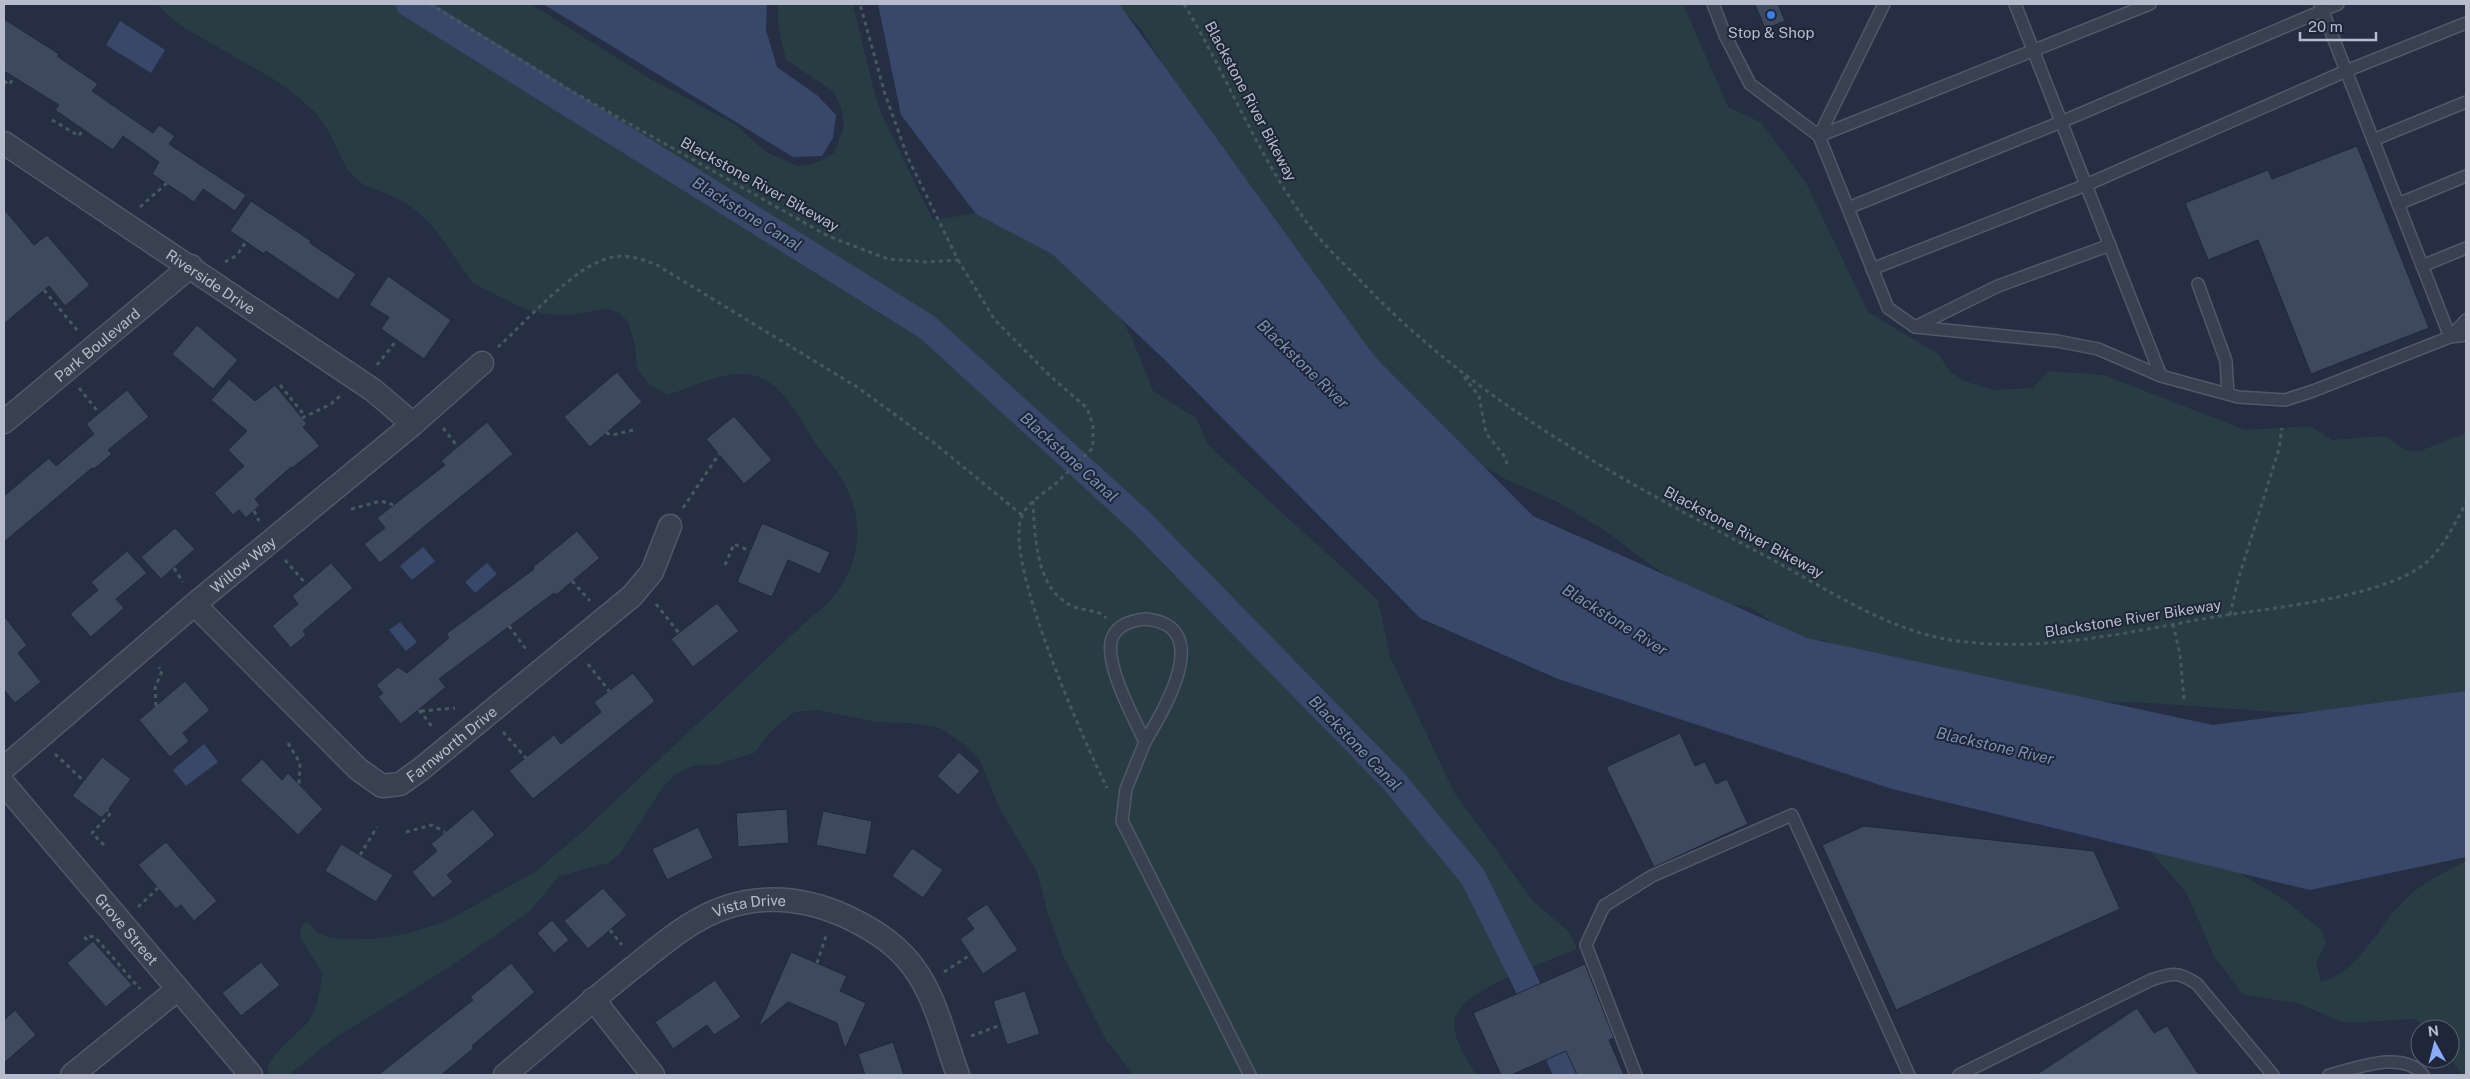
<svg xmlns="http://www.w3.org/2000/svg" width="2470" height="1079" font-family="'Public Sans',sans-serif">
  <rect width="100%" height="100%" fill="#252e42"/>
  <g fill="#273d43">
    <path d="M156,4h375l118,74 87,47 30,27 31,14 11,-1 13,-4 13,-8 10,-26 -3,-19 -7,-16 -48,-32 -8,-35v-21h75l22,91 8,22 50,103 62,-10 27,-1 97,106 13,23 21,53 43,27 12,27 170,155 12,57 64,135 79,109 36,31 8,17c-26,11 -115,40 -122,69 -4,19 12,41 21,57h-342l-28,-35 -43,-85 -15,-41 -10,-40 -40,-69 -18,-45 -15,-15 -25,-17 -28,-5 -35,-1 -61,-12 -21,2 -21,16 -20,25 -38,12 -23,1 -17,8 -14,14 -42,66 -12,9 -49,13 -29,35 -82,57 -110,68 -50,39h-16l-5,-5c7,-22 30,-33 43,-51 8,-12 10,-31 13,-45l-19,-30 -4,-9 1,-9 3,-3h5l7,8 14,7 44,1 31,-5 40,-12 91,-51 45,-38 230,-216c50,-35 61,-97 25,-147 -8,-12 -18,-21 -25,-34 -14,-22 -30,-55 -59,-61 -27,-5 -59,12 -84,20l-19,-10 -12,-17 -2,-23 -7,-23 -8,-9 -12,-4 -40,6 -22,-1 -21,-5 -52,-26 -39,-55 -16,-16 -13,-10 -44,-19 -14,-14 -18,-37 -15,-21 -15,-13 -24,-18 -94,-54z"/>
    <path d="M1116,4h567l45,103 32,15 46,61 62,129 70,42 11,16 14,11 31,9 39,-2 15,-17 56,4 141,55 66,-4 21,14 53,-4 21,14 14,1 46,-18v258l-106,21h-84l-126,-9 -122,-4 -182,-43 -22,-16 -17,-1 -26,-10 -29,-21 -26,-5 -51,-23 -20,-12 -51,-38 -48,-29 -49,-21 -29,-17 -64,-49 -247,-343 -26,-42z"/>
    <path d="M2117,814l33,5 136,82 35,29 5,13 -10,20 5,19c42,-12 58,-60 89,-87 9,-9 45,-30 56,-33v213h-3l-13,-17v-29h-24l-11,-10 -70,4 -48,-20 -53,-8 -30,-39 -28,-64z"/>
  </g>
  <g fill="#38486a">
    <path d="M543,4h224l-1,26 11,37 41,29 18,19 -3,23 -11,18 -29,1z"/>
    <path d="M878,4h241l256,353 158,159 274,122 406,87 253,-34v166l-156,33 -418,-101 -334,-110 -138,-61 -255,-258 -113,-106 -76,-40 -75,-99z"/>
    <path d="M120,21l45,29 -14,23 -45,-28z"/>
    <path d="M423,547l12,14 -23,19 -12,-14z"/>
    <path d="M487,563l10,11 -22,19 -10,-11z"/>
    <path d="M400,622l17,20 -11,9 -17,-21z"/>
    <path d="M204,744l14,18 -32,24 -13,-16z"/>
  </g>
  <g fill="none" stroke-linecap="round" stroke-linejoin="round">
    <path stroke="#38486a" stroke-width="26" d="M409,4l518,323 211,192 255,261 80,97 51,102 43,96"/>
  </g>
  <g fill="#3e4960" stroke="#202839">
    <path d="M1755,4h23l7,17 -20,8z"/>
    <path d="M4,19l55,35 -2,2 41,28 -6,7 61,42 6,-8 16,11 -6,8 77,51 -11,16 -32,-22 -9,13 -42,-28 7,-12 -36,-26 -10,14 -58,-40 4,-5 -55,-34z"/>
    <path d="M2357,146l72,182 -118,46 -53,-134 -50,20 -23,-57 83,-33 4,9z"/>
    <path d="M251,201l60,40 -1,2 46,31 -18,26 -72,-49 -2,3 -34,-23z"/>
    <path d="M4,209l30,36 13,-10 43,50 -25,21 -16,-20 -45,38z"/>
    <path d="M388,276l63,44 -27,39 -43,-30 8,-12 -20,-12z"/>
    <path d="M197,325l41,35 -25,29 -41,-35z"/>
    <path d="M617,372l25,30 -52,45 -26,-30z"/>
    <path d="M229,379l26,22 20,-16 32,39 -4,3 17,19 -28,22 -1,-1 -36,32 5,6 -14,13 -7,-8 -6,5 -19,-22 30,-27 -16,-16 19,-19 -36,-31z"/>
    <path d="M127,390l22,27 -41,33 4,4 -18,15 -2,-1 -88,74v-46l45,-38 7,8 38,-32 -8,-10z"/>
    <path d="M734,416l38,44 -28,24 -38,-45z"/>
    <path d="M487,422l26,32 -133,109 -16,-19 21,-16 -8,-10 68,-53 -4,-4z"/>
    <path d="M762,523l68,29 -10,22 -32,-14 -16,37 -35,-15z"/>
    <path d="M175,528l20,21 -34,30 -20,-22z"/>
    <path d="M577,531l23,27 -44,37 -2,-2 -115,86 7,8 -45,37 -23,-27 5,-4 -7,-8 22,-18 9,6 42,-35 -3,-4 88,-65 -1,-2z"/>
    <path d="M127,551l20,22 -31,26 8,9 -33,29 -21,-23 28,-24 -7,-8z"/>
    <path d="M331,563l22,25 -50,43 3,4 -15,13 -19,-22 26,-22 -6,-8z"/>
    <path d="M717,603l22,28 -46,36 -22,-28z"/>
    <path d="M4,616l23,29 -9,8 23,29 -26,21 -11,-13z"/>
    <path d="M633,673l22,28 -122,98 -24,-28 45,-36 7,9 40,-32 -7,-10z"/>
    <path d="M185,681l25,29 -27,23 6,8 -19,16 -31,-37z"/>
    <path d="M1680,733l15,33 10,-4 11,22 11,-5 21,45 -94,43 -48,-100z"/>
    <path d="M959,752l21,19 -22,24 -21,-19z"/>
    <path d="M102,757l29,22 -29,39 -30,-22z"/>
    <path d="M262,759l20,21 6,-7 35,36 -25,26 -58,-55z"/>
    <path d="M473,809l22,26 -48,40 6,7 -20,16 -21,-26 25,-21 -6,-7z"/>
    <path d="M787,809l2,34 -51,4 -2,-34z"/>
    <path d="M823,811l49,10 -6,34 -50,-10z"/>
    <path d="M1864,826l230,25 26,58 -224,101 -74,-165z"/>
    <path d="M698,827l15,31 -46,22 -15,-31z"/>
    <path d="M166,842l51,59 -23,20 -13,-16 -5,4 -38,-44z"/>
    <path d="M341,844l52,31 -17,27 -51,-31z"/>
    <path d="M912,848l31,22 -20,28 -31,-22z"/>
    <path d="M603,888l24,27 -39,34 -24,-28z"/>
    <path d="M987,904l31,46 -35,24 -23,-35 14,-10 -8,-11z"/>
    <path d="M552,920l17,20 -15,13 -17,-20z"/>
    <path d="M93,941l39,44 -26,22 -39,-44z"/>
    <path d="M791,952l56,24 -7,15 26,12 -21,46 -8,-26 -49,-21 -30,25z"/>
    <path d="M261,962l19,23 -39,31 -19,-23z"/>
    <path d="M511,963l24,29 -63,54 2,2 -33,27h-63l95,-75 -3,-3z"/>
    <path d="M1585,964l29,74 -5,2 15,35h-47l-11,-24 -55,24h-10l-28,-62z"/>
    <path d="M715,980l26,37 -27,18 -7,-10 -34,24 -18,-27z"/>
    <path d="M1025,991l15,43 -33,11 -14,-44z"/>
    <path d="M2137,1008l17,25 13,-7 32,49h-163z"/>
    <path d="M15,1010l21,25 -32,28v-43z"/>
    <path d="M893,1042l11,33h-39l-7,-21z"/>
  </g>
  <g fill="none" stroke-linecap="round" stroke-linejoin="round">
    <g stroke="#515969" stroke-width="14">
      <g id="lane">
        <path d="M1713,4l12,31 25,49 69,52 69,172 27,19 142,14 41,8 63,27 77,21 47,3 28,-9 137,-54 16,-2"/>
        <path d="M2015,4l146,372"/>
        <path d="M2320,4l130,333"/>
        <path d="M1819,136l331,-132"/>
        <path d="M1819,136l65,-132"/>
        <path d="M2373,140l93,-38"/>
        <path d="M2398,204l68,-28"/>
        <path d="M1848,208l213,-86 277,-118"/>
        <path d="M2422,266l44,-18"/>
        <path d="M1872,269l214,-84 260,-114 120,-48"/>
        <path d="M2198,284l28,77 2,33"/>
        <path d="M1915,327l83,-41 112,-41"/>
        <path d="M2450,337l16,-17"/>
        <path d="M1146,619c70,7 17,92 -1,123 -10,-22 -44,-83 -32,-106 6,-12 21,-16 33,-17z"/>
        <path d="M1145,742l-19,47 -4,32 128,254"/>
        <path d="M1636,1075l-50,-130 18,-39 48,-30 140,-61 117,260"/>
        <path d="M1959,1075l192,-95c21,-7 27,-9 46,4l76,91"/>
        <path d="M2329,1075c26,-6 74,-26 94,0"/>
      </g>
    </g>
    <g stroke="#515969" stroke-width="25">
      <g id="street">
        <path id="s1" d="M4,143l369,247 40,34"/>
        <path id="s2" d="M4,422l187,-156"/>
        <path id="s3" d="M195,605l163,164 24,17 18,-2 21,-15 211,-173 20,-24 18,-46"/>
        <path id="s4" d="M4,768l192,-165 217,-179 69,-61"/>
        <path id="s5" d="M4,784l247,291"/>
        <path d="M593,999l60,76"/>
        <path d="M72,1075l105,-85"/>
        <path id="s6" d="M505,1075c43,-36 86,-74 130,-109 28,-22 57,-48 92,-59 40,-13 80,-8 118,9 30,14 57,31 75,61 18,29 26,66 38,98"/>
      </g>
    </g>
    <g stroke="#455a5f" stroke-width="3" stroke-dasharray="4 4" stroke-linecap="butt">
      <path d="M430,4l145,89 253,143 60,23 39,3 31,-2 -50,-102 -23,-64 -25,-90"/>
      <path d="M1184,4c45,75 76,158 130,228 13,16 29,31 44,46 116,124 264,202 413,281 56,30 116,71 180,81 90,14 181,-9 269,-24 51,-8 178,-20 212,-59 14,-15 24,-36 34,-54"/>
      <path d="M4,81l5,4 5,-8"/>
      <path d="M52,120l27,16 4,-7"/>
      <path d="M140,207l27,-24"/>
      <path d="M958,260l37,60 54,55 38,33 6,17v23c-13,12 -26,25 -39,37 -11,9 -26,17 -32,31 -20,43 63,227 85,272"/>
      <path d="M225,262l12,-7 9,-13"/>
      <path d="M44,290l33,40"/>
      <path d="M498,347c28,-25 75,-80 111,-89 16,-5 33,1 48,7l200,122 77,56 88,72"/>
      <path d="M377,365l20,-25"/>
      <path d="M1464,377l15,19 7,37 19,24 3,10"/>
      <path d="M280,385l25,31"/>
      <path d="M79,388l20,25"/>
      <path d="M302,418l29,-14 9,-8"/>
      <path d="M443,428l15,19"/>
      <path d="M606,433l7,2 20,-5"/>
      <path d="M4,495v1"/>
      <path d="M1033,501c2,36 2,89 41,106 10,4 24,2 32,11"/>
      <path d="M683,508l36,-54"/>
      <path d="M351,509l30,-8 13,4"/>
      <path d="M254,511l5,10"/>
      <path d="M285,560l21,24"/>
      <path d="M725,565l9,-21 16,7"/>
      <path d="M174,568l9,14"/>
      <path d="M572,581l18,20"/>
      <path d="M656,604l23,29"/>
      <path d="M2230,615l8,-35 41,-131 3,-21"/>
      <path d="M2173,624l7,30 4,46"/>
      <path d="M509,626l19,26"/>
      <path d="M588,664l21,27"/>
      <path d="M156,706l-1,-18 7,-17 -3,-4"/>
      <path d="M419,710l15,19"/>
      <path d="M421,711l34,-3"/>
      <path d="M503,732l23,26"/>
      <path d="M288,743l12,20 -1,21"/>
      <path d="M55,754l29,27"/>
      <path d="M406,832l26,-7 13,7"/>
      <path d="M104,845l-12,-12 19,-20 -4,-3"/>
      <path d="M360,855l17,-28"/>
      <path d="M138,907l20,-19"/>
      <path d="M610,930l12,15"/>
      <path d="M87,940l-2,-2 3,-2 7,1 45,52"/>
      <path d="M817,963l10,-30"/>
      <path d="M944,972l26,-17"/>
      <path d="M971,1036l30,-11"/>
    </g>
    <use href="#lane" stroke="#394151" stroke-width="11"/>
    <use href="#street" stroke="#394151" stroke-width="22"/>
  </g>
  <circle fill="#3f7fe0" stroke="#1e2637" stroke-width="2" cx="1771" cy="15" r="5"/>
  <g text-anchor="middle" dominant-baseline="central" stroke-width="4" stroke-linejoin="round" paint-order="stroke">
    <g font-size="15" fill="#b6bccc" stroke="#1e2637">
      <text x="1771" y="32">Stop &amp; Shop</text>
    </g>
    <g font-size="15" fill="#b6bccc" stroke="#1e2637">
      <text transform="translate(1251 101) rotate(62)">Blackstone River Bikeway</text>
      <text transform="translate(760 184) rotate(29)">Blackstone River Bikeway</text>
      <text stroke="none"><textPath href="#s1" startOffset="249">Riverside Drive</textPath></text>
      <text stroke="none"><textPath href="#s2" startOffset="121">Park Boulevard</textPath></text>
      <text transform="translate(1744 532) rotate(28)">Blackstone River Bikeway</text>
      <text stroke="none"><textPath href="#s4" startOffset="314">Willow Way</textPath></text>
      <text transform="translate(2133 618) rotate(-9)">Blackstone River Bikeway</text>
      <text stroke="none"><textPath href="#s3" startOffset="344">Farnworth Drive</textPath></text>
      <text stroke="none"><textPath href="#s6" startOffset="302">Vista Drive</textPath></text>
      <text stroke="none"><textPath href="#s5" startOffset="190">Grove Street</textPath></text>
    </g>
    <g font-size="16" font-style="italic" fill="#7c8fb4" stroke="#1e2637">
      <text transform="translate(747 214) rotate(32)">Blackstone Canal</text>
      <text transform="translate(1303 364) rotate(44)">Blackstone River</text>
      <text transform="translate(1069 457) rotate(42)">Blackstone Canal</text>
      <text transform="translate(1615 620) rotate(32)">Blackstone River</text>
      <text transform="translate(1355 743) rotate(46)">Blackstone Canal</text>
      <text transform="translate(1995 746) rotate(13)">Blackstone River</text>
    </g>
  </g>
  <rect width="2470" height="1079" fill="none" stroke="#b6bccc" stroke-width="10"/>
  <g transform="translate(2435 1044) rotate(353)"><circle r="24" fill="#1e2637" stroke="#5b6273"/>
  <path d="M0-4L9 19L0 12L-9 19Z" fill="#8aacfc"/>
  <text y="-8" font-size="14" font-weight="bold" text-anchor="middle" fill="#b6bccc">N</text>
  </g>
  <path d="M2300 32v8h76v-8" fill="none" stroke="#b6bccc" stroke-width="2.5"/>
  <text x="2308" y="32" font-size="15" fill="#b6bccc" stroke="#1e2637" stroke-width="4" paint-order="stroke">20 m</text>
</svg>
